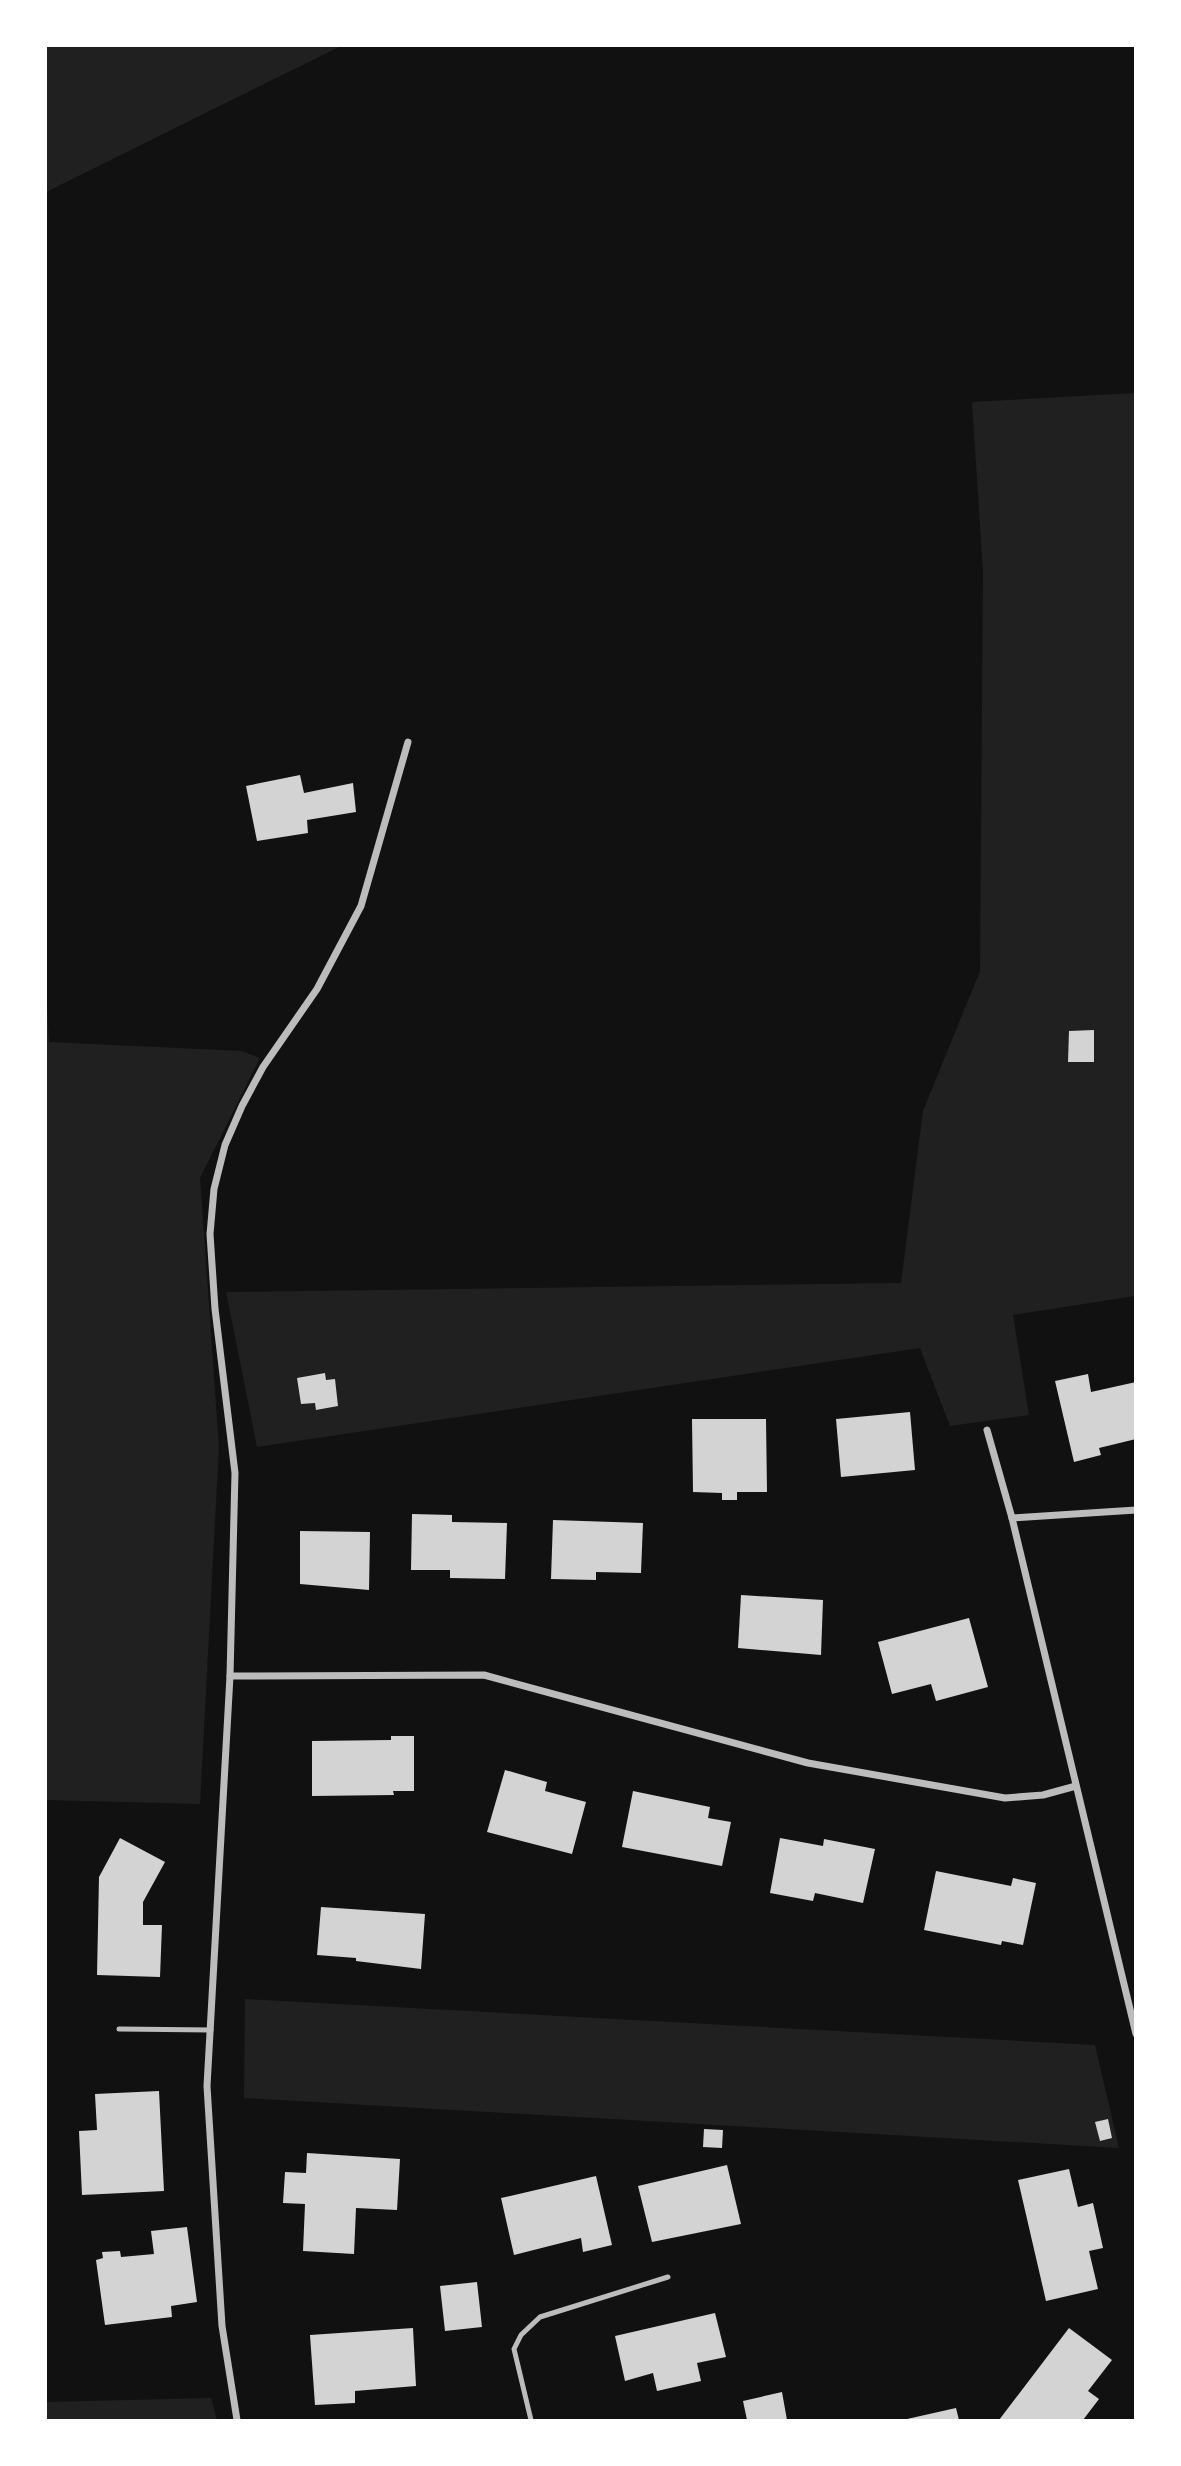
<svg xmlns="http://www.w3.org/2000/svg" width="1181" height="2466" font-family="'IBM Plex Sans',sans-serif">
  <rect width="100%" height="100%" fill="#111"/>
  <g fill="#202020">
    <path d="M46,46h295l-295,146z"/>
    <path d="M1135,393v903l-122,19 16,100 -79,11 -30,-78 -663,99 -31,-155 675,-9 22,-172 57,-140 3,-399 -11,-170z"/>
    <path d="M46,992l3,50 193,9 18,7 -60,120 19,269 -19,357 -154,-4z"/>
    <path d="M245,1999l850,46 24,103 -875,-50z"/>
    <path d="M211,2398l6,22h-171v-18z"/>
  </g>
  <g fill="#d3d3d3">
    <path d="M300,775l4,18 49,-10 3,29 -49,8 1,13 -51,8 -11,-55z"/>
    <path d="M1094,1030v32h-26l1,-31z"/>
    <path d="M325,1373l1,7 9,-1 3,27 -22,4 -1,-7 -14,1 -4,-26z"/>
    <path d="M1088,1374l3,18 45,-10v57l-37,9 2,7 -27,7 -19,-81z"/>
    <path d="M910,1412l5,58 -74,7 -5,-58z"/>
    <path d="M692,1419h74l1,73h-30v8h-15v-7l-29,-1z"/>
    <path d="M412,1514l40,1v7l55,1 -2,56 -55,-1v-8h-39z"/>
    <path d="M553,1520l90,3 -2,50 -45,-1v8l-45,-1z"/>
    <path d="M300,1531l70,1 -1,58 -69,-6z"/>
    <path d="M741,1595l82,5 -2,55 -83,-7z"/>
    <path d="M969,1618l19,69 -52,14 -5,-17 -39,10 -14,-52z"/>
    <path d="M391,1736h23v55h-21l1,4 -82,1v-55l79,-1z"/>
    <path d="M505,1770l42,12 -2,9 41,11 -14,52 -85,-22z"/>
    <path d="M633,1791l77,16 -2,11 23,4 -9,44 -100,-19z"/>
    <path d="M120,1838l45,24 -22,40v23h19l-2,52 -63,-2 2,-98z"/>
    <path d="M780,1838l43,8 1,-7 51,10 -12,54 -48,-10 -2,8 -43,-8z"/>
    <path d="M936,1871l75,15 2,-8 23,5 -13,62 -21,-4 -1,4 -77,-15z"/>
    <path d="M321,1907l104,7 -4,55 -65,-8v-3l-39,-3z"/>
    <path d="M159,2091l5,100 -82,4 -3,-64 18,-1 -2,-36z"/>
    <path d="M1108,2119l4,19 -12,3 -5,-19z"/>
    <path d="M704,2129l19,1 -1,18 -19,-1z"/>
    <path d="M307,2153l93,6 -3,51 -41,-2 -2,46 -51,-3 2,-47 -22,-1 2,-31 21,1z"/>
    <path d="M727,2165l14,59 -89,18 -14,-56z"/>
    <path d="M1069,2169l9,38 15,-4 10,45 -14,3 9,38 -52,12 -28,-121z"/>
    <path d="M596,2176l16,69 -29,7 -2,-14 -67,17 -13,-57z"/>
    <path d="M187,2227l10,75 -26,4 1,11 -67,8 -9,-65 7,-2 -1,-6 18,-1 1,6 33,-3 -3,-23z"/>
    <path d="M477,2282l5,45 -37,4 -5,-45z"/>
    <path d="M715,2313l11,44 -29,6 4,18 -44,10 -4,-18 -28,8 -10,-45z"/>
    <path d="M413,2328l3,58 -61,5v12l-40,2 -5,-70z"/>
    <path d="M1069,2328l43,32 -24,31 11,8 -16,21h-84z"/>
    <path d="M782,2392l5,28h-40l-4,-19z"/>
    <path d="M956,2408l3,12h-51l-1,-1z"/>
  </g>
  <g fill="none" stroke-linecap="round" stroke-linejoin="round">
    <g stroke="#bcbcbc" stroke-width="5">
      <path d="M119,2029l92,1"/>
      <path d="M531,2420l-17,-71 7,-14 19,-18 128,-40"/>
    </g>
    <g stroke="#bcbcbc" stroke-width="7">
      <path d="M987,1430l25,88 124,516"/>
      <path d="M1012,1518l124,-8"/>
      <path d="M230,1676l254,-1 324,88 197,35 38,-3 33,-9"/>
      <path d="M237,2420l-15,-94 -15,-240 23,-410 5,-203 -20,-164 -5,-75 4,-45 11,-44 17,-39 21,-39 54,-78 44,-83 47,-164"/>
    </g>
  </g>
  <rect width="1181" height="2466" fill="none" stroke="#ffffff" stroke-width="94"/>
</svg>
